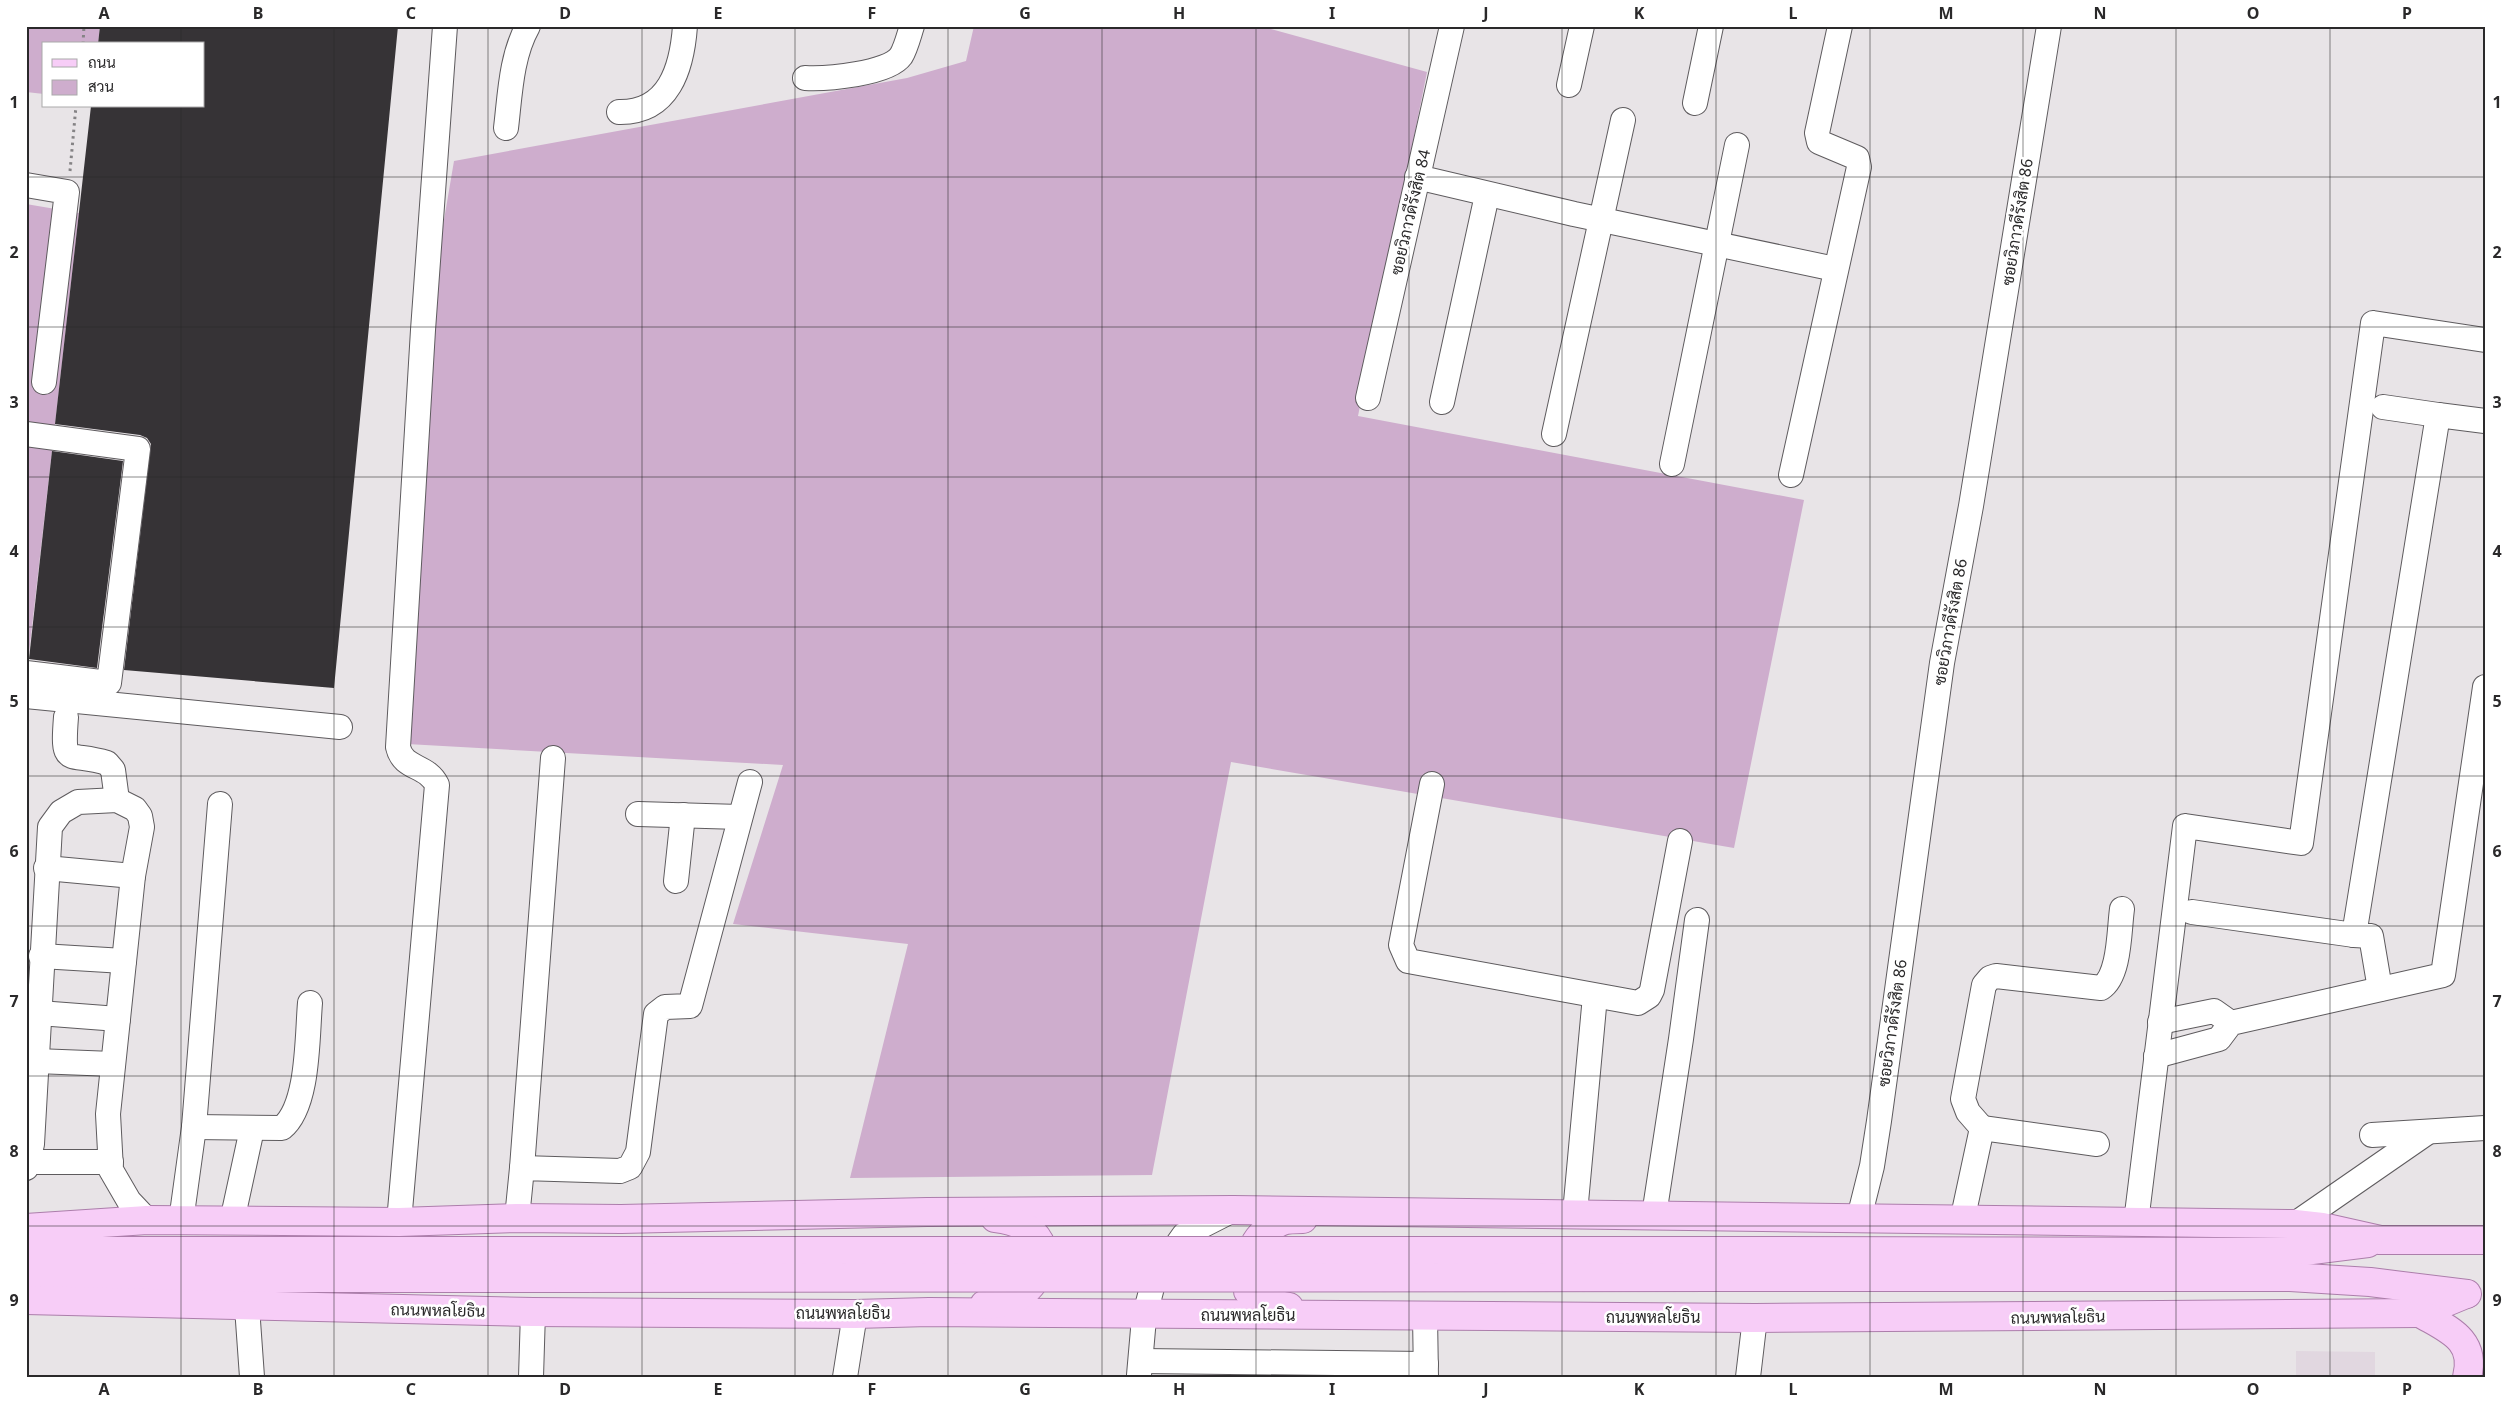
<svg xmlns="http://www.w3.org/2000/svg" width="2511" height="1403" font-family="'Noto Sans',Sarabun,sans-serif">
  <rect width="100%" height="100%" fill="#e8e4e7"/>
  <path fill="#e1d7e0" d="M2296,1351l79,1v25h-79z"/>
  <g fill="#ceadcd">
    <path d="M26,26h74l-2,18h-54v50l-18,-2z"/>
    <path d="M974,26h286l167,46 -69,344 446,84 -70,348 -503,-86 -79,413 -302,3 58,-234 -175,-20 50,-159 -376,-21 28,-471 19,-112 453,-83 59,-17z"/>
    <path d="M26,204l53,9 -51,449h-2z"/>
  </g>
  <g fill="#363336">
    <path d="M100,26h298l-64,662 -210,-18 27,-226 -4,-6 -7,-3 -85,-11 36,-318h113v-62h-106z"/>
    <path d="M52,451l71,10 -26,207 -68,-9z"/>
  </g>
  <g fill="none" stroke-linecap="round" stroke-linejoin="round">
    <g stroke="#5e5b5e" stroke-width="26">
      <g id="minor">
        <path d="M805,78c22,1 83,-4 96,-22 5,-8 8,-21 11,-30"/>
        <path d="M1569,85l13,-59"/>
        <path d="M1695,103l16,-77"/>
        <path d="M619,112c50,1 63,-44 66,-86"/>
        <path d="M506,128c4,-33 5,-72 22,-102"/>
        <path d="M1417,177l157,37 261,55"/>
        <path d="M26,185l41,7 -23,190"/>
        <path d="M1368,398l84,-372"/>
        <path d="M1442,402l45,-207"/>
        <path d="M2383,407l55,8"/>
        <path d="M26,434l112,15 -29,234 -83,-10"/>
        <path d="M1554,434l69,-314"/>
        <path d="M1672,464l65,-319"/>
        <path d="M1791,475l68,-308 -2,-9 -38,-16 -2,-9 23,-107"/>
        <path d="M26,696l314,31"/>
        <path d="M66,717c-4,52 1,34 41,46l6,7 4,30"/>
        <path d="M1432,784l-31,161 7,16 230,42 11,-7 3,-6 28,-149"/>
        <path d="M638,814l102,3"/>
        <path d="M46,868l87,8"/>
        <path d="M676,881l7,-66"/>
        <path d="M2192,912l162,23"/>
        <path d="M41,956l83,5"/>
        <path d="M2380,989l-9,-53 -17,-1 84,-520 47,6"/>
        <path d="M39,1013l79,6"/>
        <path d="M2160,1022l54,-11 17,12"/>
        <path d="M2156,1056l63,-17 12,-16 212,-48 42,-288"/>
        <path d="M36,1061l77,3"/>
        <path d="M194,1127l88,1c27,-22 25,-91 28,-125"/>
        <path d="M1982,1128l115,16"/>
        <path d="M2372,1135l113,-7"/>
        <path d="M29,1162h82"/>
        <path d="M26,1168l6,-24 18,-317 11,-15 17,-10 39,-2 18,9 5,7 2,11 -9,49 -25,238 3,56 18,31 18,19"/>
        <path d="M522,1168l31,-410"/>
        <path d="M1575,1213l20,-217"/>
        <path d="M1654,1215l27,-176 16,-119"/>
        <path d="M517,1218l5,-50 98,3 10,-4 8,-15 18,-138 9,-7 25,-1 60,-224"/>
        <path d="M1859,1218l13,-52 7,-45 63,-458 29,-157 78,-480"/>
        <path d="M181,1221l13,-94 26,-323"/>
        <path d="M232,1221l20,-92"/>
        <path d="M1962,1221l20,-93 -14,-16 -5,-13 21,-114 6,-7 6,-2 105,12c19,-12 18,-58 21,-79"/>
        <path d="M399,1222l38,-437c-10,-21 -34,-15 -39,-38l25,-417 22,-304"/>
        <path d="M2136,1222l49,-396 116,17 72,-520 112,17"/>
        <path d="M2295,1224l133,-92"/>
        <path d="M247,1307l5,70"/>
        <path d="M1425,1316l1,61"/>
        <path d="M1141,1361l285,3"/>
        <path d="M1139,1375l5,-57 11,-42 29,-41 49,-25"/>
        <path d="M531,1377l2,-65"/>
        <path d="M845,1377l10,-63"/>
        <path d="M1748,1377l7,-59"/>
      </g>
    </g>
    <g stroke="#ac7eab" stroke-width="30">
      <g id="major">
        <path d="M26,1228l121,-8 252,2 118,-4 104,1 306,-7 306,-2 1062,14 27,3 58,13h105"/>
        <path d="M26,1251h539"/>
        <path d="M1720,1251l576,1 72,-9"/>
        <path d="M1717,1277h573l80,5 97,12"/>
        <path d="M26,1278h538"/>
        <path d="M26,1300l507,12 322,2 74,-2 826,6 665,-5 46,-19"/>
        <path d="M984,1305c10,-1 21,-2 30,-6 26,-14 42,-50 14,-70 -9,-6 -21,-10 -33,-11"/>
        <path d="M1289,1307l-27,-5 -14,-11c-1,-30 1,-55 32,-69 6,-3 16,-3 23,-3"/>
        <path d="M2420,1313c27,16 57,26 47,64"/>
      </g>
    </g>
    <g stroke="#858385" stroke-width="3" stroke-dasharray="2.5 4" stroke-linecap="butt">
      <path d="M83,44l1,-18"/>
      <path d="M70,171l6,-65"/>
    </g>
    <use href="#minor" stroke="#fff" stroke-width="24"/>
    <use href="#major" stroke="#f7cdf7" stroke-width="28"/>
    <g stroke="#ac7eab" stroke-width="30" stroke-linecap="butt">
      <g id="major-bridge">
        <path d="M565,1251h1155"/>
        <path d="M564,1278l1153,-1"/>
      </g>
    </g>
    <use href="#major-bridge" stroke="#f7cdf7" stroke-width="28"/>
  </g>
  <path fill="none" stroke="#2a292a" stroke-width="1" stroke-opacity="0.55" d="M181,26v18M334,26v1351M488,26v1351M642,26v1351M795,26v1351M948,26v1351M1102,26v1351M1256,26v1351M1409,26v1351M1562,26v1351M1716,26v1351M1870,26v1351M2023,26v1351M2176,26v1351M2330,26v1351M181,106v1271M26,177h2459M26,327h2459M26,477h2459M26,627h2459M26,776h2459M26,926h2459M26,1076h2459M26,1226h2459"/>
  <g text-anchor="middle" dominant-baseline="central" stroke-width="5" stroke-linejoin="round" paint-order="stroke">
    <g font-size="16" fill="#2a292a" stroke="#fff">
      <text transform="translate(1410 212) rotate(-77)">ซอยวิภาวดีรังสิต 84</text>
      <text transform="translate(2017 222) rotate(-81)">ซอยวิภาวดีรังสิต 86</text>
      <text transform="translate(1950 622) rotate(-80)">ซอยวิภาวดีรังสิต 86</text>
      <text transform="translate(1892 1023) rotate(-82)">ซอยวิภาวดีรังสิต 86</text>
      <text transform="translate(438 1310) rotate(1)">ถนนพหลโยธิน</text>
      <text x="843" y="1313">ถนนพหลโยธิน</text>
      <text x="1248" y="1315">ถนนพหลโยธิน</text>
      <text x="1653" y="1317">ถนนพหลโยธิน</text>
      <text transform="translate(2058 1317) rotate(-1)">ถนนพหลโยธิน</text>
    </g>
  </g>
  <rect width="2511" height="1403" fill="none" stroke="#ffffff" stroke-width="55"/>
  <rect x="42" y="42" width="162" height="65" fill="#ffffff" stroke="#aaa9aa"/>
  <rect x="52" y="59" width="25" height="8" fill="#f7cdf7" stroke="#aaa9aa"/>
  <text x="88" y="68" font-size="15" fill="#2a292a">ถนน</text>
  <rect x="52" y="80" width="25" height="15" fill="#ceadcd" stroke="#aaa9aa"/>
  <text x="88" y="92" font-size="15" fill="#2a292a">สวน</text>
  <rect x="28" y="28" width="2456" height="1348" fill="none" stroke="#2a292a" stroke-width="2"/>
  <g font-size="16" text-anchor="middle" font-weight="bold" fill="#2a292a">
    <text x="104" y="19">A</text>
    <text x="258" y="19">B</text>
    <text x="411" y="19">C</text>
    <text x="565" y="19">D</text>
    <text x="718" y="19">E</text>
    <text x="872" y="19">F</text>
    <text x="1025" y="19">G</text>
    <text x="1179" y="19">H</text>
    <text x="1332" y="19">I</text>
    <text x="1486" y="19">J</text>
    <text x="1639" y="19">K</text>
    <text x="1793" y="19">L</text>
    <text x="1946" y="19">M</text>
    <text x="2100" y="19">N</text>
    <text x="2253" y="19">O</text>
    <text x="2407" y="19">P</text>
    <text x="14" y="108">1</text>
    <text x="2497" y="108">1</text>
    <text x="14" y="258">2</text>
    <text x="2497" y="258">2</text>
    <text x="14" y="408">3</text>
    <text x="2497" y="408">3</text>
    <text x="14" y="557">4</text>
    <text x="2497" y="557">4</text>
    <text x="14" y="707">5</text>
    <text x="2497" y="707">5</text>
    <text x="14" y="857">6</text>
    <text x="2497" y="857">6</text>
    <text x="14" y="1007">7</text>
    <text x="2497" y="1007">7</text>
    <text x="14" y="1157">8</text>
    <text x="2497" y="1157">8</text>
    <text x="14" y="1306">9</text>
    <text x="2497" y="1306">9</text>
    <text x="104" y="1395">A</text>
    <text x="258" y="1395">B</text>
    <text x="411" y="1395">C</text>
    <text x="565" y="1395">D</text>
    <text x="718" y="1395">E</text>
    <text x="872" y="1395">F</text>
    <text x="1025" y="1395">G</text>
    <text x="1179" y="1395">H</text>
    <text x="1332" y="1395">I</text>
    <text x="1486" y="1395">J</text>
    <text x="1639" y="1395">K</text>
    <text x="1793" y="1395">L</text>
    <text x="1946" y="1395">M</text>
    <text x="2100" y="1395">N</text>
    <text x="2253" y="1395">O</text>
    <text x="2407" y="1395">P</text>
  </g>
</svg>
